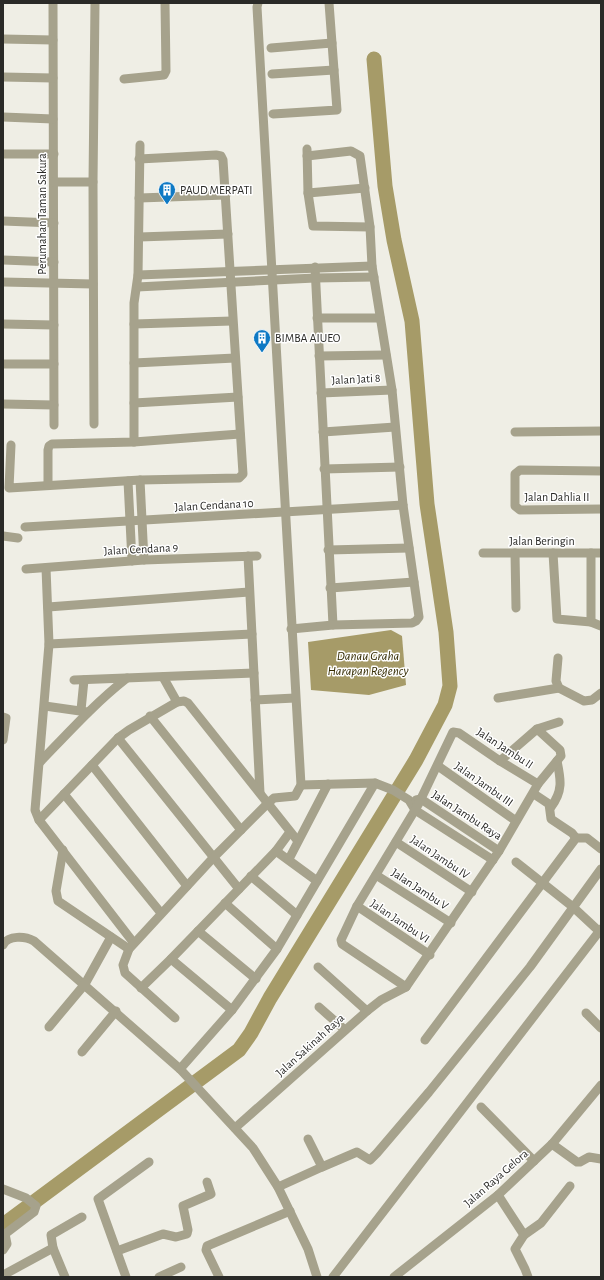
<svg xmlns="http://www.w3.org/2000/svg" width="604" height="1280" font-family="'Alegreya Sans',sans-serif">
  <rect width="100%" height="100%" fill="#efeee5"/>
  <path fill="#a69b68" d="M391,630l11,6 4,49 -37,10 -58,-5 -3,-48z"/>
  <g fill="none" stroke-linecap="round" stroke-linejoin="round">
    <path stroke="#a69b68" stroke-width="15" d="M3,1225l236,-175 12,-17 19,-35 146,-238 29,-55 5,-19 -4,-54 -19,-128 -15,-183 -18,-81 -9,-54 -11,-127"/>
    <g stroke="#a6a28c" stroke-width="9">
      <path d="M53,3l1,422"/>
      <path d="M3,39l50,1"/>
      <path d="M271,48l61,-5"/>
      <path d="M272,74l62,-4"/>
      <path d="M3,77l50,1"/>
      <path d="M124,79l40,-4 2,-4 -1,-68"/>
      <path d="M273,114l64,-4 -8,-107"/>
      <path d="M3,117l50,2"/>
      <path d="M307,149l1,44 5,33 57,1"/>
      <path d="M3,154h51"/>
      <path d="M54,182h39"/>
      <path d="M308,193l57,-5"/>
      <path d="M139,198l87,-3"/>
      <path d="M3,221l51,2"/>
      <path d="M139,237l89,-3"/>
      <path d="M3,260l51,2"/>
      <path d="M315,267l18,358"/>
      <path d="M138,275l234,-9"/>
      <path d="M3,282l90,2"/>
      <path d="M137,287l178,-9 59,-1"/>
      <path d="M317,318h63"/>
      <path d="M3,324l51,1"/>
      <path d="M134,324l98,-3"/>
      <path d="M319,356l67,-1"/>
      <path d="M134,363l101,-5"/>
      <path d="M3,364h51"/>
      <path d="M321,393l71,-3"/>
      <path d="M134,403l104,-6"/>
      <path d="M3,404l51,1"/>
      <path d="M94,424l-1,-242 2,-179"/>
      <path d="M323,432l72,-5"/>
      <path d="M515,432l86,-1"/>
      <path d="M134,442v-139l4,-28 2,-130"/>
      <path d="M11,445l-2,43 131,-8 99,-2 4,-4 -20,-314 -2,-4 -5,-1 -77,4"/>
      <path d="M324,469l76,-2"/>
      <path d="M601,471l-81,-1 -5,4v32l5,4 81,-1"/>
      <path d="M140,480l4,80"/>
      <path d="M128,481l4,80"/>
      <path d="M48,485v-35l1,-4 3,-2 82,-2 106,-8"/>
      <path d="M25,527l378,-22"/>
      <path d="M3,536l15,2"/>
      <path d="M328,550l81,-2"/>
      <path d="M483,553h118"/>
      <path d="M515,553l1,55"/>
      <path d="M553,553l4,66 34,3 10,4"/>
      <path d="M248,556l12,237"/>
      <path d="M46,568l3,76 -14,166 4,10 94,122"/>
      <path d="M26,569l118,-9 113,-4"/>
      <path d="M330,588l84,-6"/>
      <path d="M48,607l201,-15"/>
      <path d="M591,622v-69"/>
      <path d="M291,629l42,-4 79,-2 4,-2 3,-4 -16,-112 -11,-115 -20,-124 -2,-39 -10,-71 -9,-5 -44,5"/>
      <path d="M49,644l203,-10"/>
      <path d="M558,658l-2,23 3,7 25,13 8,-1 9,-7"/>
      <path d="M163,677l14,25"/>
      <path d="M74,680l180,-7"/>
      <path d="M498,698l61,-10"/>
      <path d="M255,700l40,-2"/>
      <path d="M45,706l42,6"/>
      <path d="M81,710l3,-30"/>
      <path d="M150,716l91,114"/>
      <path d="M3,717l3,1 -3,22"/>
      <path d="M118,738l121,151"/>
      <path d="M500,761l37,-32 22,-7"/>
      <path d="M40,762c28,-29 55,-59 87,-84"/>
      <path d="M92,765l95,121"/>
      <path d="M438,766l78,55"/>
      <path d="M301,785l74,-2 18,7 16,10 6,10 78,50"/>
      <path d="M64,794l97,119"/>
      <path d="M534,794l15,10 2,15 21,14 4,5"/>
      <path d="M416,800l5,-1 78,52"/>
      <path d="M551,807c12,-16 10,-27 6,-46"/>
      <path d="M39,820l79,-82 11,-8 48,-28 7,-1 4,2 109,137"/>
      <path d="M396,842l76,50"/>
      <path d="M63,850l-7,41 2,10 71,48"/>
      <path d="M276,851l41,30"/>
      <path d="M289,859l39,-75"/>
      <path d="M516,862l57,45 28,26"/>
      <path d="M376,875l75,48"/>
      <path d="M251,876l46,39"/>
      <path d="M225,903l52,46"/>
      <path d="M357,906l73,49"/>
      <path d="M198,931l58,48"/>
      <path d="M3,945c5,-10 22,-9 31,-4l146,128 73,79 25,39 30,62 9,28"/>
      <path d="M171,959l61,51"/>
      <path d="M318,967l49,44"/>
      <path d="M406,987l-64,-43 -1,-4 16,-34 61,-101 35,-73 6,1 41,28 38,23"/>
      <path d="M141,988l30,-29 105,-108 14,-19"/>
      <path d="M319,1007l26,23"/>
      <path d="M586,1013l15,15"/>
      <path d="M175,1018l-50,-45 -2,-8 6,-16 84,-91 55,-55 6,-5 21,-2 6,-11 -44,-778 1,-4"/>
      <path d="M49,1027l36,-43 26,-47"/>
      <path d="M425,1040l151,-202h11l14,11"/>
      <path d="M82,1052l34,-41"/>
      <path d="M180,1069l52,-59 45,-61 98,-166"/>
      <path d="M481,1107l53,54"/>
      <path d="M235,1128l132,-117 14,-11 25,-13 93,-136 39,-67 23,-28 -1,-6 -23,-21"/>
      <path d="M552,1144l25,18h3l9,-5 12,2"/>
      <path d="M322,1167l35,-15 13,8 7,-7 52,-61 101,-125 71,-98"/>
      <path d="M278,1187l44,-20 -14,-28"/>
      <path d="M3,1189l23,9 10,8 -2,6 -29,22 2,10 -4,6"/>
      <path d="M498,1195l26,40 -9,14 10,20 3,8"/>
      <path d="M524,1235l17,-12 29,-37"/>
      <path d="M117,1251l46,-17 13,3 11,-3 1,-4 -5,-24 28,-12 -4,-12"/>
      <path d="M4,1277l3,-4 46,-25"/>
      <path d="M65,1277l-12,-29 -2,-13 31,-18"/>
      <path d="M126,1277l-28,-78 51,-37"/>
      <path d="M159,1277l22,-10"/>
      <path d="M219,1277l-13,-27 1,-4 83,-35"/>
      <path d="M333,1277l268,-348"/>
      <path d="M394,1277l104,-82 54,-51 49,-59"/>
    </g>
  </g>
  <defs>
    <g id="building-pin" transform="scale(0.9)"><path d="M0 17L-7.5 6A9.5 9.5 0 1 1 7.5 6Z" fill="#0e79c4" stroke="#fff"/><path d="M-4-6H4V6H1V3H-1V6H-4ZM-2.5-4.3h1.7v1.8h-1.7ZM.8-4.3h1.7v1.8H.8ZM-2.5-1h1.7V.8h-1.7ZM.8-1h1.7V.8H.8Z" fill="#fff"/></g>
  </defs>
  <g fill-rule="evenodd">
    <use href="#building-pin" x="167" y="190"/>
    <use href="#building-pin" x="262" y="338"/>
  </g>
  <g text-anchor="middle" dominant-baseline="central" stroke-width="3" stroke-linejoin="round" paint-order="stroke">
    <g font-size="12" fill="#2a2a27" stroke="#fff" text-anchor="start">
      <text x="180" y="190">PAUD MERPATI</text>
      <text x="275" y="338">BIMBA AIUEO</text>
    </g>
    <g font-size="12" fill="#2a2a27" stroke="#fff">
      <text transform="translate(42 214) rotate(-90)">Perumahan Taman Sakura</text>
      <text transform="translate(356 379) rotate(-3)">Jalan Jati 8</text>
      <text x="557" y="497">Jalan Dahlia II</text>
      <text transform="translate(214 505) rotate(-3)">Jalan Cendana 10</text>
      <text x="542" y="541">Jalan Beringin</text>
      <text transform="translate(141 549) rotate(-3)">Jalan Cendana 9</text>
      <text transform="translate(505 748) rotate(33)">Jalan Jambu II</text>
      <text transform="translate(484 784) rotate(35)">Jalan Jambu III</text>
      <text transform="translate(467 815) rotate(33)">Jalan Jambu Raya</text>
      <text transform="translate(440 857) rotate(34)">Jalan Jambu IV</text>
      <text transform="translate(420 889) rotate(33)">Jalan Jambu V</text>
      <text transform="translate(400 921) rotate(34)">Jalan Jambu VI</text>
      <text transform="translate(310 1045) rotate(-42)">Jalan Sakinah Raya</text>
      <text transform="translate(496 1178) rotate(-41)">Jalan Raya Gelora</text>
    </g>
    <g font-size="13" font-style="italic" fill="#332a00" stroke="#fff">
      <text x="368" y="656">Danau Graha<tspan x="368" dy="15">Harapan Regency</tspan></text>
    </g>
  </g>
  <rect width="604" height="1280" fill="none" stroke="#2a2a27" stroke-width="8"/>
</svg>
